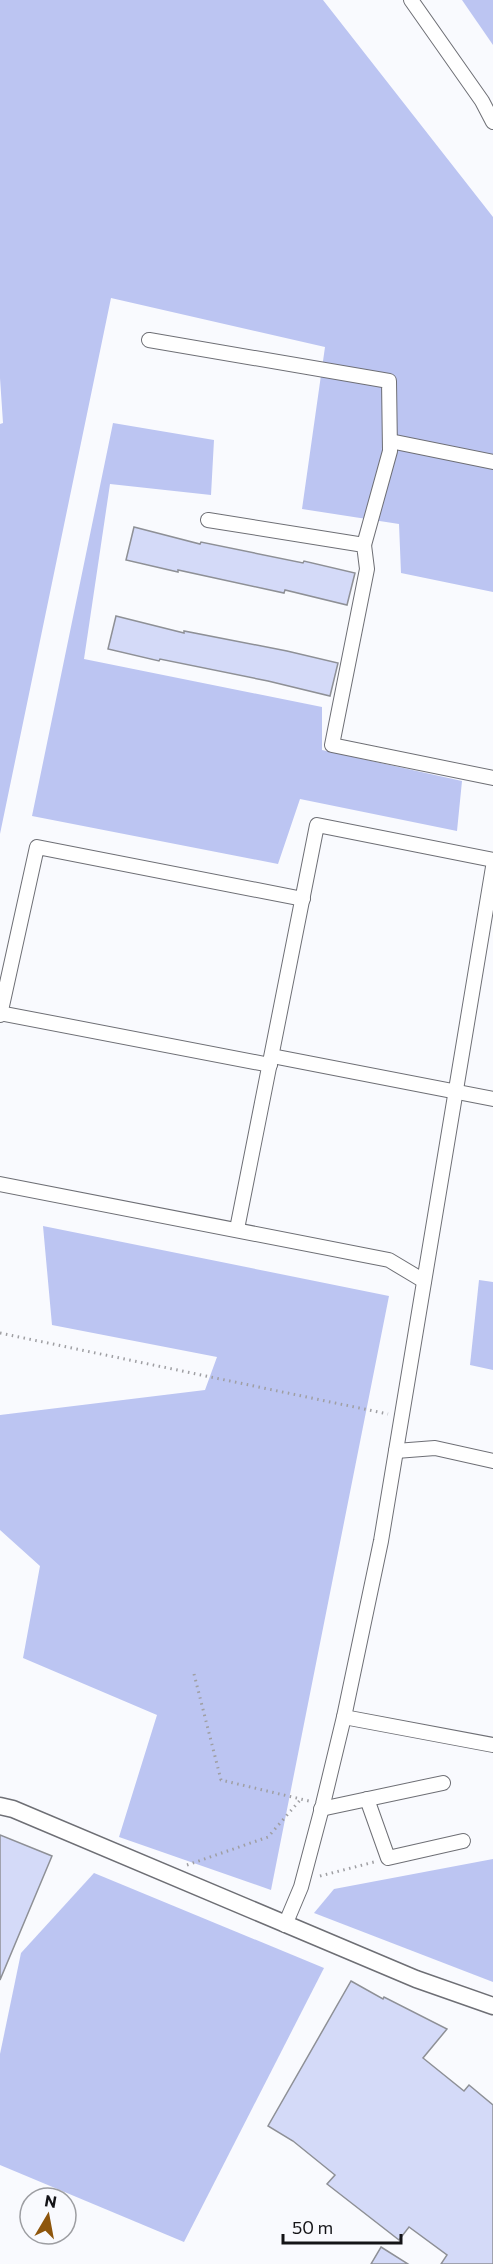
<svg xmlns="http://www.w3.org/2000/svg" width="493" height="2264" font-family="Commissioner,sans-serif">
  <rect width="100%" height="100%" fill="#f9fafe"/>
  <g fill="#bcc5f2">
    <path d="M0,0h323l170,217v375l-92,-19 -2,-49 -97,-15 23,-162 -214,-49 -111,536v-410l3,-1 -3,-45z"/>
    <path d="M462,0h31v45z"/>
    <path d="M113,423l101,17 -3,55 -101,-11 -26,175 238,48v43l140,31 -5,50 -157,-32 -22,65 -246,-48z"/>
    <path d="M43,1226l346,70 -118,594 -152,-53 38,-122 -134,-57 17,-92 -40,-36v-115l205,-25 12,-33 -165,-32z"/>
    <path d="M479,1280l14,2v88l-23,-5z"/>
    <path d="M493,1859v123l-179,-69 20,-24z"/>
    <path d="M94,1873l230,95 -140,274 -184,-77v-111l21,-101z"/>
  </g>
  <g fill="#d4daf8" stroke="#8e9096" stroke-width="1.5">
    <path d="M134,527l66,17 1,-2 102,21 1,-2 51,12 -8,32 -62,-15 -1,3 -106,-23v2l-52,-12z"/>
    <path d="M116,616l68,17v-2l103,20 51,12 -8,33 -62,-15 -108,-22 -1,2 -51,-12z"/>
    <path d="M0,1835l52,21 -52,124z"/>
    <path d="M351,1981l32,18 1,-2 63,32 -24,29 41,33 5,-6 24,20v159h-52l6,-9 -38,-28 -10,13 -72,-56 8,-9 -42,-34 -25,-15z"/>
    <path d="M381,2247l27,17h-37z"/>
  </g>
  <g fill="none" stroke-linecap="round" stroke-linejoin="round">
    <g stroke="#6e6f75" stroke-width="16">
      <g id="minor">
        <path d="M411,0l71,101 11,21"/>
        <path d="M149,340l240,41 1,70 -26,94"/>
        <path d="M390,441l103,21"/>
        <path d="M208,520l156,25 3,24 -35,176 161,33"/>
        <path d="M0,1013l270,52"/>
        <path d="M0,1015l37,-168 266,52"/>
        <path d="M272,1056l221,43"/>
        <path d="M0,1184l389,76 35,21"/>
        <path d="M237,1229l80,-404 176,35"/>
        <path d="M396,1451l39,-3 58,13"/>
        <path d="M344,1717l149,28"/>
        <path d="M367,1799l21,59 75,-17"/>
        <path d="M321,1809l122,-26"/>
        <path d="M285,1925l16,-38 22,-83 21,-87 37,-176 112,-674"/>
      </g>
    </g>
    <g stroke="#6e6f75" stroke-width="19">
      <path id="tertiary" d="M0,1806l13,3 403,170 77,27"/>
    </g>
    <g stroke="#9f9fa3" stroke-width="3" stroke-dasharray="1.5 4.5" stroke-linecap="butt">
      <path d="M0,1333l388,81"/>
      <path d="M194,1674l27,106 88,21"/>
      <path d="M187,1865l81,-28 33,-38"/>
      <path d="M320,1876l54,-14"/>
    </g>
    <use href="#minor" stroke="#fff" stroke-width="14"/>
    <use href="#tertiary" stroke="#fff" stroke-width="16"/>
  </g>
  <g transform="translate(48 2216) rotate(10)"><circle r="28" fill="#f9fafe" stroke="#9d9ea2" stroke-width="1.5"/>
  <path d="M0-4.5L10 22L0 15L-10 22Z" fill="#8e560c"/>
  <text y="-9" font-size="16" font-weight="bold" text-anchor="middle" fill="#141417">N</text>
  </g>
  <path d="M283 2234v9h118v-9" fill="none" stroke="#141417" stroke-width="3"/>
  <text x="292" y="2234" font-size="18" fill="#141417" stroke="#f9fafe" stroke-width="4.5" paint-order="stroke">50 m</text>
</svg>
